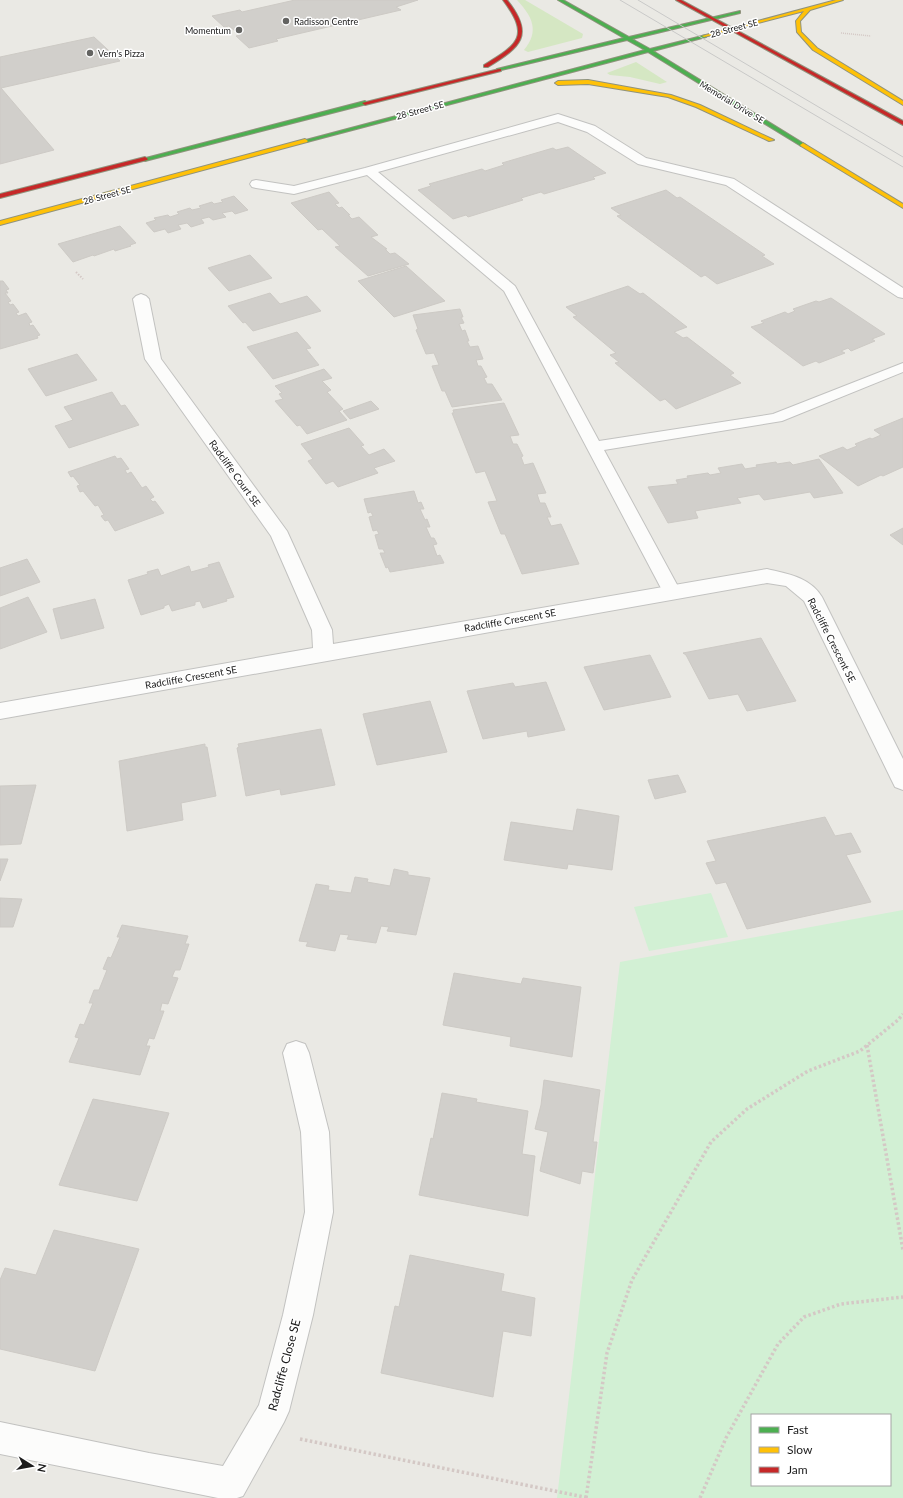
<svg xmlns="http://www.w3.org/2000/svg" width="903" height="1498" font-family="Lato,sans-serif">
  <rect width="100%" height="100%" fill="#eae9e4"/>
  <g fill="#d5e7c3">
    <path d="M517,0h8l58,34 -1,4 -54,14 -4,-2c16,-19 8,-34 -7,-50z"/>
    <path d="M636,62l31,20 -7,2 -30,-7 -20,-2 -3,-2z"/>
  </g>
  <g fill="#d2f0d4" fill-rule="evenodd">
    <path d="M711,893l17,44 -79,14 -15,-44z"/>
    <path d="M903,910v588h-346l63,-536zM752,1415h138v70h-138z"/>
  </g>
  <g fill="#d1cfcb" stroke="#cdcac5">
    <path d="M295,0h123l-22,7 5,3 -125,29 2,2 -29,7 -13,-12 4,-1 -11,-9 -5,1 -12,-11 28,-6 2,2z"/>
    <path d="M94,37l26,24 -119,27 53,62 -54,14v-107z"/>
    <path d="M568,147l38,26 -13,4 2,2 -51,15 -3,-2 -20,6 2,2 -55,17 -2,-2 -13,4 -35,-29 13,-4 -2,-2 53,-15 3,2 19,-6 -2,-2 51,-15 3,2z"/>
    <path d="M666,190l11,8 3,-1 85,58 -3,1 12,8 -57,20 -12,-9 -4,2 -84,-61 4,-1 -10,-7z"/>
    <path d="M329,192l10,11 -4,1 4,4 3,-1 8,8h-2l4,4 7,-2 19,18 -7,2 16,12h-2l5,5 5,-1 14,11 -41,12 -33,-29 5,-1 -18,-17 -4,1 -27,-27z"/>
    <path d="M234,196l14,14 -13,4 -3,-3 -10,2 4,4 -13,3 -4,-3 -8,2 3,4 -13,4 -4,-4 -9,2 3,4 -13,4 -3,-4 -11,3 -8,-9 10,-3 -2,-2 14,-3 2,2 9,-3 -2,-2 13,-4 2,2 9,-2 -2,-2 13,-4 2,2 9,-2 -2,-2z"/>
    <path d="M120,226l16,17 -6,2 1,1 -16,5 -1,-2 -20,7 -1,-1 -20,7 -15,-18z"/>
    <path d="M250,255l22,23 -43,13 -21,-23z"/>
    <path d="M406,266l39,35 -51,16 -36,-36z"/>
    <path d="M0,281h3l6,8 -3,1 2,3h-3l6,8 -3,1 2,3 3,-1 6,8 -3,1 2,3 8,-3 6,9 -3,1 1,3 3,-1 7,10 -3,1 1,2 -38,11z"/>
    <path d="M628,286l12,8 3,-1 44,34 -13,5 9,6 4,-1 47,36 -4,2 11,8 -65,26 -11,-10 -5,2 -45,-38 4,-1 -9,-7 6,-2 -43,-36 4,-1 -11,-9z"/>
    <path d="M270,293l10,11 27,-8 14,15 -68,20 -8,-9 -2,1 -15,-17z"/>
    <path d="M831,298l54,36 -13,5 3,2 -24,10 -3,-3 -7,3 4,2 -26,10 -3,-2 -13,5 -52,-39 13,-4 -3,-2 24,-9 3,2 7,-3 -2,-2 23,-8 3,1z"/>
    <path d="M460,309l3,8h-2l3,6 -5,1 3,7 3,-1 4,11h-2l3,6 8,-1 5,13 -7,1 2,6h3l6,11 -3,1 3,6h5l10,16 -50,7 -7,-16h-3l-10,-25 7,-1 -5,-12 -8,1 -10,-24 2,-1 -5,-14z"/>
    <path d="M297,332l14,16 -5,1 13,16 -46,14 -26,-32z"/>
    <path d="M77,354l20,26 -51,16 -18,-27z"/>
    <path d="M324,369l8,9 -10,3 9,9 -4,2 16,17 -4,2 8,9 -40,14 -7,-9 -3,1 -22,-25 8,-2 -4,-5 3,-1 -7,-7z"/>
    <path d="M112,392l9,14 4,-1 14,20 -70,23 -14,-22 18,-6 -9,-13z"/>
    <path d="M371,401l8,8 -29,10 -7,-8z"/>
    <path d="M504,403l15,32 -9,1 3,8h4l6,12 -2,1 3,8 9,-2 13,30 -9,1 3,9h5l6,14h-4l4,9 10,-2 18,40 -57,10 -17,-40h-4l-13,-32 9,-1 -12,-30 -9,2 -24,-60h2l-1,-3z"/>
    <path d="M903,418v49l-20,9 -2,-1 -23,11 -39,-30 24,-9 4,3 10,-4 -2,-2 15,-6 2,1 9,-4 -7,-5z"/>
    <path d="M349,428l15,17 -3,1 8,9 15,-6 11,12 -21,7 4,5 -40,14 -5,-6 -7,3 -18,-23 5,-2 -12,-15z"/>
    <path d="M115,456l2,3 4,-1 8,11 -4,1 2,4 4,-2 11,16 4,-2 8,11 -4,2 3,3 2,-1 9,12 -49,18 -7,-11 -3,1 -4,-5 3,-1 -6,-10 -3,1 -12,-15 -3,1 -3,-6 3,-1 -7,-9 -2,1 -3,-5z"/>
    <path d="M819,459l24,34 -29,5 -4,-6 -46,8 -5,-6 -22,4 4,5 -46,8 3,7 -30,5 -20,-36 30,-3 -2,-4 12,-2 -1,-2 21,-3 2,2 11,-2 -3,-5 24,-4 3,5 12,-2 -1,-2 20,-3 1,2 13,-2 3,3z"/>
    <path d="M414,491l4,12 3,-1 3,7h-4l5,11 2,-1 3,8h-4l5,11h3l3,6 -4,1 4,11 3,-1 4,8 -54,9 -2,-5 -2,1 -6,-15h5l-2,-4h-4l-4,-14 4,-1 -2,-4 -4,1 -4,-14 4,-1 -2,-4 -3,1 -4,-14z"/>
    <path d="M903,528v17l-13,-10z"/>
    <path d="M27,559l13,23 -40,14v-28z"/>
    <path d="M219,562l15,35 -8,2 1,2 -24,7 -3,-7 -5,1v3l-23,6 -3,-7 -5,2v2l-23,7 -13,-35 20,-6 -1,-2 11,-3 3,7 28,-10 2,6 18,-5 -1,-2z"/>
    <path d="M28,597l19,35 -47,17v-41z"/>
    <path d="M95,599l9,29 -43,11 -8,-30z"/>
    <path d="M761,638l35,63 -49,10 -9,-17 -29,5 -23,-44 -3,-2z"/>
    <path d="M650,655l21,42 -67,13 -20,-43z"/>
    <path d="M546,682l19,48 -37,7 -1,-6 -44,8 -16,-48 46,-8 2,4z"/>
    <path d="M430,701l17,51 -70,13 -14,-51z"/>
    <path d="M321,729l14,56 -54,10 -1,-6 -34,7 -9,-48 2,-1 -1,-3z"/>
    <path d="M205,744v3h2l9,49 -35,7 2,17 -56,11 -8,-70z"/>
    <path d="M678,775l8,17 -31,7 -7,-19z"/>
    <path d="M36,785l-15,59 -21,1v-59z"/>
    <path d="M577,809l42,7 -7,54 -44,-6 -1,5 -63,-9 7,-38 62,9z"/>
    <path d="M825,817l10,19 16,-3 10,19 -15,3 25,47 -124,27 -21,-47 -10,2 -10,-21 10,-2 -9,-20z"/>
    <path d="M0,859h8l-8,22z"/>
    <path d="M394,869l14,3v3l22,3 -14,57 -29,-4 2,-4 -8,-1 -5,17 -29,-4 2,-4 -9,-1 -5,17 -29,-5 2,-4 -9,-1 17,-57 13,2 -1,4 23,3 4,-16 13,2 -1,3 23,4z"/>
    <path d="M0,898l22,1 -9,28h-13z"/>
    <path d="M122,925l66,11 -3,8h4l-9,26h-5l-3,7 6,1 -10,26 -6,-1 -2,8h4l-10,28 -5,-1 -3,8h4l-10,29 -71,-13 10,-24 -4,-1 5,-13 4,1 9,-22h-4l5,-13h5l8,-20 -4,-1 5,-12 3,1 9,-21h-3z"/>
    <path d="M454,973l67,11 2,-6 58,9 -9,70 -62,-11 1,-9 -68,-12z"/>
    <path d="M544,1080l56,10 -7,52h4l-4,31 -11,-2 -2,13 -40,-13 8,-39 -13,-3 6,-24z"/>
    <path d="M442,1093l35,6 -1,3 52,9 -6,43 13,2 -7,60 -109,-21 12,-57 2,1z"/>
    <path d="M93,1099l76,14 -32,88 -78,-16z"/>
    <path d="M54,1230l85,19 -44,122 -95,-22v-69l5,-12 31,7z"/>
    <path d="M410,1255l94,19 -3,17 34,7 -4,38 -28,-5 -10,66 -112,-24 14,-67 4,1z"/>
  </g>
  <g fill="none" stroke-linecap="round" stroke-linejoin="round">
    <g stroke="#c2c2c0" stroke-width="2">
      <path id="lane" d="M558,114l37,12 51,32 88,21 169,109v10l-5,-1 -172,-112 -88,-21 -51,-32 -29,-10 -180,50 137,114 84,155 174,-27 130,-51v9l-121,49 -178,29 77,142 -3,4 -6,2 -6,-2 -3,-4 -159,-301 -137,-116 -73,19 -38,-6 -4,-1 -2,-3 2,-3 4,-1 38,6 71,-18z"/>
    </g>
    <g stroke="#c2c2c0" stroke-width="2">
      <g id="street">
        <path d="M141,294l5,2 3,3 12,60 126,172 45,99 1,14 434,-75c21,5 43,8 55,28l81,162v31l-8,-3 -3,-6 -88,-180 -18,-15 -19,-3 -767,136v-16l313,-55 -1,-18 -41,-94 -126,-177 -12,-60 3,-3z"/>
        <path d="M296,1041l9,3 4,9 20,79 4,80 -20,103 -24,96 -5,11 -41,74 -6,2h-19l-218,-44v-32l149,31 74,13 36,-61 24,-90 22,-103 -4,-80 -18,-79 4,-9z"/>
      </g>
    </g>
    <g stroke="#90937d" stroke-width="2">
      <g id="fast">
        <path d="M558,0h5l66,37 111,-26v2l-108,26 18,10 56,-14v2l-53,14 153,94 -5,1 -153,-94 -341,90 -5,-1 343,-91 -18,-10 -130,31v-2l127,-31z"/>
        <path d="M365,101l3,2 -1,1 -222,57 -3,-2z"/>
      </g>
    </g>
    <g stroke="#90937d" stroke-width="2">
      <g id="slow">
        <path d="M836,0h7l-33,10 -10,11 1,11 16,16 86,53v4l-90,-55 -16,-18 -1,-11 8,-10 -100,26 -2,-1z"/>
        <path d="M588,80l83,15 29,10 74,35 -5,1 -73,-34 -28,-10 -80,-13 -30,1 -3,-2 3,-2z"/>
        <path d="M305,139l3,2 -1,1 -307,83v-4z"/>
        <path d="M803,143l100,61v4l-102,-62 -1,-1z"/>
      </g>
    </g>
    <g stroke="#90937d" stroke-width="2">
      <g id="jam">
        <path d="M503,0h4c28,35 14,47 -19,67h-4v-2c35,-21 46,-29 19,-65z"/>
        <path d="M676,0h5l222,121v4z"/>
        <path d="M499,69h2v2l-136,34 -3,-2z"/>
        <path d="M145,157l3,2 -1,1 -147,38v-4z"/>
      </g>
    </g>
    <path stroke="#d4c8c5" stroke-width="1.5" stroke-dasharray="1 1" stroke-linecap="butt" d="M841,33l30,3"/>
    <path stroke="#d4c8c5" stroke-width="2" stroke-dasharray="1.5 1.5" stroke-linecap="butt" d="M76,272l7,7"/>
    <g stroke="#d4c8c5" stroke-width="3.5" stroke-dasharray="2.5 2.5" stroke-linecap="butt">
      <path d="M867,1045l36,205"/>
      <path d="M300,1439l289,59"/>
      <path d="M586,1498l21,-145 25,-73 79,-138 36,-33 61,-38 52,-20 38,-31 5,-6"/>
      <path d="M700,1498l26,-60 52,-94 26,-27 37,-13 62,-7"/>
    </g>
    <use href="#lane" fill="#fcfcfb" fill-rule="evenodd"/>
    <use href="#street" fill="#fcfcfb" fill-rule="evenodd"/>
    <use href="#fast" fill="#4caf50" fill-rule="evenodd"/>
    <use href="#slow" fill="#ffc107" fill-rule="evenodd"/>
    <use href="#jam" fill="#c62828" fill-rule="evenodd"/>
    <g stroke="#c9c9c8" stroke-width="1">
      <path d="M620,0l283,167"/>
      <path d="M638,0l265,157"/>
    </g>
  </g>
  <g fill="#636361" stroke="#fff" stroke-width="1.5">
    <circle cx="286" cy="21" r="4"/>
    <circle cx="239" cy="30" r="4"/>
    <circle cx="90" cy="53" r="4"/>
  </g>
  <g text-anchor="middle" dominant-baseline="central" stroke-width="3" stroke-linejoin="round" paint-order="stroke">
    <g font-size="9" fill="#1b1b1b" stroke="#fff" text-anchor="start">
      <text x="294" y="21">Radisson Centre</text>
      <text x="231" y="30" text-anchor="end">Momentum</text>
      <text x="98" y="53">Vern's Pizza</text>
    </g>
    <g font-size="9" fill="#1b1b1b" stroke="#fff">
      <text transform="translate(734 28) rotate(-15)">28 Street SE</text>
      <text transform="translate(732 102) rotate(31)">Memorial Drive SE</text>
      <text transform="translate(420 110) rotate(-15)">28 Street SE</text>
      <text transform="translate(107 195) rotate(-15)">28 Street SE</text>
    </g>
    <g font-size="10" fill="#1b1b1b" stroke="#fff">
      <text transform="translate(235 473) rotate(54)">Radcliffe Court SE</text>
      <text transform="translate(510 620) rotate(-10)">Radcliffe Crescent SE</text>
      <text transform="translate(832 640) rotate(63)">Radcliffe Crescent SE</text>
      <text transform="translate(191 677) rotate(-10)">Radcliffe Crescent SE</text>
    </g>
    <g font-size="12" fill="#1b1b1b" stroke="#fff">
      <text transform="translate(284 1365) rotate(-75)">Radcliffe Close SE</text>
    </g>
  </g>
  <rect x="751" y="1414" width="140" height="72" fill="#ffffff" stroke="#a4a4a4"/>
  <rect x="759" y="1427" width="20" height="6" fill="#4caf50" stroke="#a4a4a4"/>
  <text x="787" y="1434" font-size="12" fill="#1b1b1b">Fast</text>
  <rect x="759" y="1447" width="20" height="6" fill="#ffc107" stroke="#a4a4a4"/>
  <text x="787" y="1454" font-size="12" fill="#1b1b1b">Slow</text>
  <rect x="759" y="1467" width="20" height="6" fill="#c62828" stroke="#a4a4a4"/>
  <text x="787" y="1474" font-size="12" fill="#1b1b1b">Jam</text>
  <g transform="translate(32 1466) rotate(101)" stroke="#ffffff" stroke-width="3" paint-order="stroke">
  <path d="M0-3L7 15L0 10L-7 15Z" fill="#1b1b1b"/>
  <text y="-6" font-size="11" font-weight="bold" text-anchor="middle" fill="#1b1b1b">N</text>
  </g>
</svg>
